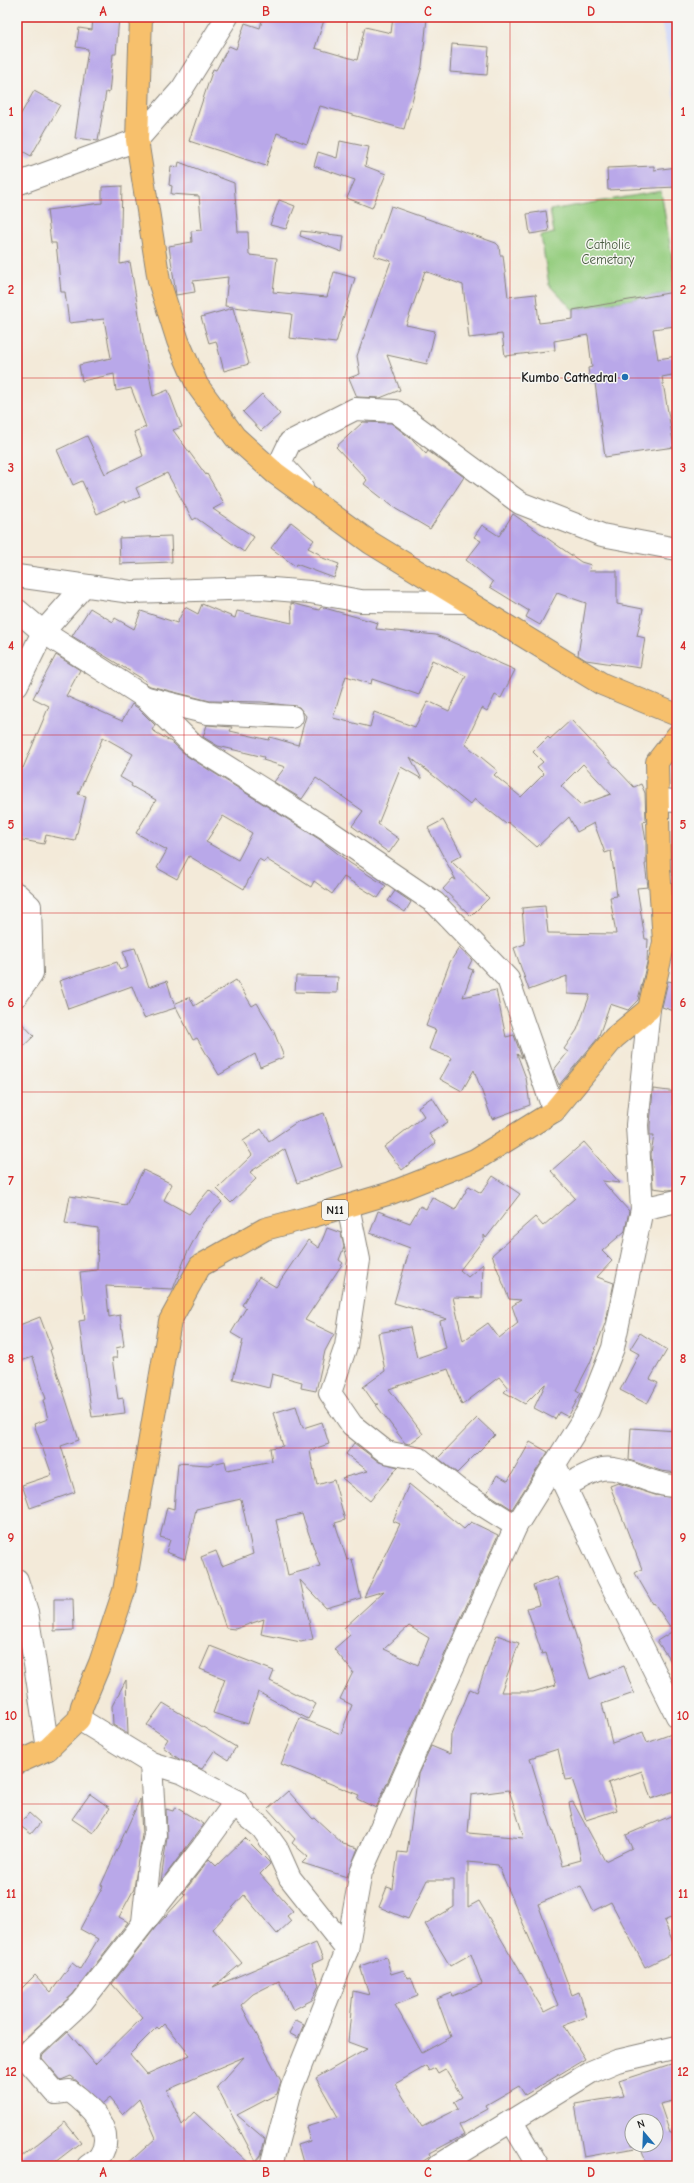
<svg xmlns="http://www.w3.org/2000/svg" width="694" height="2183" font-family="'Comic Neue',sans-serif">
  <rect width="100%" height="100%" fill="#f6f6f2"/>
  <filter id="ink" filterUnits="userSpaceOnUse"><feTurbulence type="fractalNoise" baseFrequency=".025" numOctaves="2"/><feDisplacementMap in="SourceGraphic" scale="8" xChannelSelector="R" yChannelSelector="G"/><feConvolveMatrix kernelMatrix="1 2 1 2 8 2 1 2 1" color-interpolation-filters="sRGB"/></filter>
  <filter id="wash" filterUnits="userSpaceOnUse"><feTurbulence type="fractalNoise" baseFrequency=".012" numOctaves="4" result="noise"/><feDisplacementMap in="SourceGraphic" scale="16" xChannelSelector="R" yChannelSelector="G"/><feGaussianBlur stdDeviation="0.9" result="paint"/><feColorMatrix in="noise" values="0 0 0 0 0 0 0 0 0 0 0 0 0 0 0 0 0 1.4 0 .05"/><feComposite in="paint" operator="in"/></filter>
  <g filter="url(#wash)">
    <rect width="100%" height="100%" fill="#f3ead9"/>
    <path fill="#d2d9f9" d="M660,17h17v94l-6,-25 -5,-42z"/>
    <path fill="#96ce80" stroke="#59754e" d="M661,191l12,72 1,29 -101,18 -24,-25 -8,-49 13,-3 -4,-23z"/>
    <g id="blocks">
      <g fill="#b9a8e9" fill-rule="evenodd">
        <path d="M93,17h26l-3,37h-3l-4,39 -3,-1 -8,49 -23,-3 13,-89 -12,-2 3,-19 13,2z"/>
        <path d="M263,17h62l-10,31 42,12 8,-33 26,6 2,-16 34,1 -5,48 -18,63 -84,-23 -13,38 -30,-11 -11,33 -77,-25 24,-72 3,1 13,-24 7,3 9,-26 15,5z"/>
        <path d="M452,44l37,3 -2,28 -37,-3z"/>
        <path d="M34,91l26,14 -29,51 -14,-8v-27z"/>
        <path d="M340,141l29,6 -4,19 21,8 -14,34 -25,-10 8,-18 -41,-14 4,-14 19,6z"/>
        <path d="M179,162l55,21 4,49h10l1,23 28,3 -4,34 54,5 7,-25 21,6 -19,65 -47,-5 3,-24 -67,-8 3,-29 -35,4 2,11 -19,3 -7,-49 23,-4 -1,-11 11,-1 -3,-34 -28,-2 1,-8 -3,-1 2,-19 7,1z"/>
        <path d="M654,166v4l23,-3v20l-69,3 -1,-22z"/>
        <path d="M122,186l-2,78 10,-2 23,134 15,-6 14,37 -9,3 33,45 1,-1 17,29 -11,6 41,28 -10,15 -48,-34 -3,2 -26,-47 -31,15 4,9 -15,6 -1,-2 -27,13 -15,-33 -9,4 -16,-35 30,-14 18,38 38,-18 -9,-24 12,-5 -15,-39 -15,3 -2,-17 -32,7 -3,-16 32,-7 -7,-39 -35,4 -4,-31h-4l-5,-49h-5l-4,-33 55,-7v-16z"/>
        <path d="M279,200l16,6 -9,23 -16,-4z"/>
        <path d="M391,206l105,37 3,3 1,9h3l5,42 28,-3 3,29 34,-4v-9l101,-18 1,34 -22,3 5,30 19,-3v18l-15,3 12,70 -69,10 -10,-74h-5l-2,-15 4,-1 -4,-32 -34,6 1,9 -50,6 -3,-22 -33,4 -6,-53 -38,-14 -19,54 29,6 -8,33 -40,-9 13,35 -20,8 -23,-1 -8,-19 11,-4 -3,-18 34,-95 -17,-5z"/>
        <path d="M546,211l3,20 -19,3 -3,-20z"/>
        <path d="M301,231l43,5 -2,16 -42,-16z"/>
        <path d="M233,308l16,56 -25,7 -8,-30 -7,2 -8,-26z"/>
        <path d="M262,394l18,20 -19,17 -18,-19z"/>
        <path d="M363,422l28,1 23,18 12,13 2,-3 36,26 -34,52 -34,-20 -32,-25 3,-4 -31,-33z"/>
        <path d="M513,514l68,48 10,3 -2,6h28v33l26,5 -6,27 8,2 -5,30 -54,-8 -8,-5 8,-52 -29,-10 -17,32 -14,-8 3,-6 -39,-24 3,-5 -27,-22 15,-19 -7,-4 8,-12 17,11z"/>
        <path d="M291,522l23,18 -6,8 13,7 -1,2 19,7 -5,14 -38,-14 -1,2 -24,-18z"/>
        <path d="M171,536l1,26 -52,2 -1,-26z"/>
        <path d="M291,603l28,7 2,-3 57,16 -2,6 60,6 79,35 -14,28 -6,-3 -8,16 -5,-3 -17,36 33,27 -4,4 27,22 23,-23 -7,-7 6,-5 -10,-10 15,-15 2,2 21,-19 63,67 7,-3 4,9 1,28 -3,1 3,20v22h-1l3,23 -11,1 8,51h3l-1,23 -9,38 -10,10 -18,-6 -12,34 -39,47 -6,-14 15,-19 -4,-3 13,-19 13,-35 -23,-1v-18l-38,14 -15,-42 11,-4 -3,-36 23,-2 3,27 68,1 -6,-37 7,-1 -6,-45 -6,2 -11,-30 -17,9 -8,-15 -32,30 -29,-25 -2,2 -31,-25 -5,6 -60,-48 12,22 -21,-12 -23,57 21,15 -10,14 -37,-27 11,-15 -47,-33 -14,21 -28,-17 11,-15 -22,-7 1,-3 -46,-11 -15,-9 4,-12 25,2 -2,4 39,9 1,-3 28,8 8,-29 -7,-9 -37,-5 -52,-1 -60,-15 -5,-3 1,-2 -74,-45 18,-28 23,14 2,-4 19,11 7,-18 36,12 8,-16 13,7 4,-10 33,14 2,-7 55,12zM432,660l34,16 -17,35 -21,-10 -13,26 -41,-15 -4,15 -37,-9 13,-42 25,8 1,-5 47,16zM583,764l28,30 -30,11 -20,-19z"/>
        <path d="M56,655l24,15 -14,26 56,25 10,-17 6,4 17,17 -3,5 21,13 14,13 132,83 31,24 36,23 -8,12 -34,-21 -12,17 -18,-13 -3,6 -45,-28 -2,3 -5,-3 -15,30 -55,-33 -12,23 -20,-11 10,-18 -31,-17 20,-33 -25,-14 1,-2 -12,-7 13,-23 -30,-17 -25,57 8,2 -11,45 -29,-6 -2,9 -27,-5v-73l6,2 26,-62 -16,-8zM223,816l29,17 -14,27 -32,-18z"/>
        <path d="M443,820l19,35 -11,6 38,37 -18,18 -28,-27 10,-11 3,2 -28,-52z"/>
        <path d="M395,891l16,11 -6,10 -17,-11z"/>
        <path d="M135,948l14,39 18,-6 7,23 16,-7 4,9 42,-26 16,26 5,-3 17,29 10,25 -24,10 -5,-13 -36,21 -22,-37 -4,2 -18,-35v3l-31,10 -12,-32 -64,23 -9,-28 58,-19 3,8 8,-3 -5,-16z"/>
        <path d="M459,948l13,12 -4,8 5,2 -10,27 33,-7 10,47 8,-2 8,23 -5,-4 9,24 4,27 -38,14 -18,-49 -12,21 -22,-12 12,-21 -23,-9 7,-19 -10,-4 24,-64z"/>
        <path d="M296,976l42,1 -1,16 -42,-1z"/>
        <path d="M668,981l9,2v18l-3,10 -12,-4z"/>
        <path d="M17,1018l17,18 -17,16z"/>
        <path d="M653,1089l24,3v97l-9,1 -15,-2 -2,-34 3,-19h-4v-10z"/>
        <path d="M432,1097l16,25 -19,12 7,9 -34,27 -18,-23 40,-31 -6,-9z"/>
        <path d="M324,1113l18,54 -45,16 -12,-34 -35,23 6,7 -25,24 -14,-14 35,-34 -9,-14 18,-12 8,12 28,-19z"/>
        <path d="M584,1142l36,41 -18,-2 27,30 -4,20 -23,20 10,10 -15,16 17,6 -8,38 -16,42 -14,27 5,3 -13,24 -9,-5 -4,7 -21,-11 12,-25 -21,21 -21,-12 4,-4 -9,-11 -37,28 -14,-36 -59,20 34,45 -14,10 -4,-1 -29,-38 3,-1h-4l-12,-17 22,-16 -7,-38 32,-6 7,31 29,-10 -6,-27 7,-2 -53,-16 16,-55 -40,-15 8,-22 32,12 10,-17 6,3 6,-12 23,13 14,-24 12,7 12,-17 27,18 -34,44 -2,-3v4l-24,31 8,7 15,-13 -1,34 -29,-1 10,44 25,-18 11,15 19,-15 -6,-17 9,-6 -12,-1 -17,-44 43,-38 8,9 32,-28 -24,-27z"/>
        <path d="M143,1170l29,14 -8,16 25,14 20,-24 13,12 -19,21 -16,30 -14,36 -67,-3 3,31 11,-2 4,31 -8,2 1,10h-5l6,41 5,-1 2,15 -33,4 -13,-96 6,-1 -5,-48 17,-2 1,-42 -33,-5 5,-27 56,9z"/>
        <path d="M327,1228l14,5 3,14 -5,13 4,3 -38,57 29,14 -9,17 -9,40 -15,-3 1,-6 -30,-8 -3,14 -36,-9 10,-39 -12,-7 15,-25 -4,-3 17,-28 17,10 32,-47 11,8z"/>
        <path d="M40,1317l12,32 -2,1 29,90 -18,6 14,46 -45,16 -8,-23 30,-10 -18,-51 14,-5 -5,-19 3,-1 -13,-42 -12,4 -4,-11v-24z"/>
        <path d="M640,1333l27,17 -17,29 8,4 -11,21 -27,-14 19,-36 -9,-5z"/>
        <path d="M296,1406l7,22 19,-6 7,22 -19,6 1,7 6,28 17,-5 11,40 -10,3 12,37 5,-1 9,39 -35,10 -26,-28 13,59 -12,3 -40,-8 3,-15 -29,10 -9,-1 -25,-71 15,-6 6,15 31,-12 -12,-55 -45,10 -11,50 -19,-7 4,-12 -10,-3 7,-30 7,2 4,-46 30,2 17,-4 2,9 45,-9 -2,-13 13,-2 -10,-33zM302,1514l18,52 -32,9 -12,-55z"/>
        <path d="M477,1418l18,17 -38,38 -19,-15z"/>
        <path d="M631,1428l46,3v42l-16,-2 -32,-11z"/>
        <path d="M530,1442l18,10 -36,57 -25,-16 10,-18 11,6z"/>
        <path d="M354,1443l25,19 19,5 -28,34 -28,-23 26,-7 -22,-17z"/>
        <path d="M618,1483l37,12 22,3v172l-20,-29 16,-10 -19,-28 -1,1 -18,-31 7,-4 -32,-83z"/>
        <path d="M409,1484l55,45 7,-7 27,13 -122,273 -19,-9 2,-4 -78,-31 19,-46 41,16 11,-29 -12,-6 13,-27 -19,-23 16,-14 -6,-7 40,-37 -20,6 36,-73 -7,-3zM409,1626l20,12 -11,27 -34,-16z"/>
        <path d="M557,1577l33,102 34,-13 10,27 -32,11 10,39 31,-11 4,11 30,-11v58l-26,9 -9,-28 -34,12 9,27 -31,10 -14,-41 -7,1 -7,-31 -28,9 33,107 18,-5 -12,-57 4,-1 32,59 27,-13 -6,-13 47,-20 4,8v92l-13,6 13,30 -32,16 -34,-65 -18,9 -12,-25 -43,18 34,91 7,-3 8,25 -23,8 21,34 -60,36 -6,-9 -33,19 2,4 -29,16 5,10 -34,18 1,3 -15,10h-112l-6,-21 12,-4 -4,-14 32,-10 -22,-39 51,-29 -19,-7 5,-51 16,4 -9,-29 26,-9 5,17 13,-4 3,8 4,-1 7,19 -23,9 27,48 29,-16 -14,-38 15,-6 1,3 29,-12 -11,-30 -21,12 -25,-42 29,-17v-27h-27l-19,39 -29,-12 8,-20 6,2 5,-37 9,1 11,-79 13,-28 19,8 1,-19 19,-46 7,3 20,-57 22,8 -18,49h32l23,-7 -10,-32 -4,1 -15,-46 12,-3 -6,-20zM509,1790l15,48 -56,-5 3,-38zM468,1862l30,3 60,140 -14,7 -65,-111 -11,6zM426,2066l3,5 6,-3 3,5 7,-4 17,28 -8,5 4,7 -36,18 -27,-43z"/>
        <path d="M54,1599h19l1,31 -20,1z"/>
        <path d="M210,1646l64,25 -4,10 46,23 -8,15 -50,-27 -10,32 -35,-11 12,-34 -25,-10z"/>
        <path d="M126,1680l2,54 -15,-9 -1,-19z"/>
        <path d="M163,1703l73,44 -8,13 -14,-9 -12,18 -23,-10 -16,-12 5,-8 -21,-14z"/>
        <path d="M288,1791l25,28 2,-1 28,26 15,4 -11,29 -45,-14 6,-6 -16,-14 3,-4 -27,-30z"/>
        <path d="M90,1794l20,14 -17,25 -21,-14z"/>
        <path d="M140,1799l2,35 -8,55 -15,28 9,5 -55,72 -50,46 -6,17v-64l18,-18 16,17 21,-29 8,6 18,-30 -18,-10 23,-43 -2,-1z"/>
        <path d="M175,1807l29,17 -43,57 6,-44 -1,-28 7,2z"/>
        <path d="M29,1813l11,10 -9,11 -12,-9z"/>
        <path d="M245,1838l24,24 1,2 -10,10 33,37 -6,5 4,5 -14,13 -33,-39 -31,34 29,34 -29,24 103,-44 7,16 -11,5 7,21 -7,15 -19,10 -14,-29 -26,13 -12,11 40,76 -4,13 -40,21 28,24 -4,16 -5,6 -39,-74 27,-30 -77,33 15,35 12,-13 58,54h-127l31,-28 -17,-39 -16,15 -13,-16 -7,6 -32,-28 -10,4 -19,-22 1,-3 25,-23 27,32 47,-46 -30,-34 43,-56 31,-34 -3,-1 26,-34 7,7zM164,2024l26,31 -43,19 -17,-20 27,-27 2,2z"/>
        <path d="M296,2020l8,4 -6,14 -9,-5z"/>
        <path d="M677,2062v38l-17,4 10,29 7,-3v36h-30l-6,-19 -57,10 -9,-53 49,-8 -5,-15zM632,2121h24v24h-24z"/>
        <path d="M65,2122l16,20 -31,24h-33v-6z"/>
      </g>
    </g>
  </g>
  <g filter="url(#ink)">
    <use href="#blocks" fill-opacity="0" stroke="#88837a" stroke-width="1"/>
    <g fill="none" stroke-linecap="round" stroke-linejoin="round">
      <g stroke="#88837a" stroke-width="24">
        <g id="minor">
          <path d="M17,184l120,-44 45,-51 45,-72"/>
          <path d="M302,487l-22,-24 10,-21 65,-33 40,2 125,92 82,32 75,14"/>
          <path d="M17,576l114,16 129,-4 50,4 51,9 107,1"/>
          <path d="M17,610l26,22 103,66 48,48 132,83 109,74 73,76 46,132"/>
          <path d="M17,685l26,-53 40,-45"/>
          <path d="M147,698l61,15 84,4"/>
          <path d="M658,800l19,1"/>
          <path d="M17,894l13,12 2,68 -15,21"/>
          <path d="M348,1206l11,54 -13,86 -16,47 22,32 34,27 34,7 40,32 56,35"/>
          <path d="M642,1209l35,-8"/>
          <path d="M555,1465l53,113 69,138"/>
          <path d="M565,1486c11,-5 25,-15 37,-17 21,-4 50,18 75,17"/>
          <path d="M17,1580l10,32 21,137"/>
          <path d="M79,1719l72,44 32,10 53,28 11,15 15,12 15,21 13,29 57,72"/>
          <path d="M143,1922l6,-57 6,-30 -4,-72"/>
          <path d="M512,2122l26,44"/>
          <path d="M88,2166c4,-3 9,-6 12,-10 17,-25 -12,-52 -30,-65l-14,2 -27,-31 2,-13 51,-47 120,-154 34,-47"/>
          <path d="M271,2166l21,-79 55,-137 14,-78 155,-346 72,-115 25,-63 29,-139 -5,-84 12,-116"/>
          <path d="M438,2166l153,-94 26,-11 60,-14"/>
        </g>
      </g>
      <g stroke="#88837a" stroke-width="24">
        <path id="major" d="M141,17l-4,123 22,141 19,60 19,44 38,52 40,36 96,70 231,141 75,31"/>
      </g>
      <g stroke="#88837a" stroke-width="24">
        <path id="highway" d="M17,1763l31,-14 31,-30 3,-13 18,-43 24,-72 46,-270 30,-55 65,-37 45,-12 81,-24 84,-33 79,-49 60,-73 35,-29 15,-67 -5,-75 -2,-105 20,-26"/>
      </g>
      <use href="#minor" stroke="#fff" stroke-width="22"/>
      <use href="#major" stroke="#f7c06c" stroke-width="22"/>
      <use href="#highway" stroke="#f7c06c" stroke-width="22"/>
    </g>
  </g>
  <path fill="none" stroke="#d62828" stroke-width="1" stroke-opacity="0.55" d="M184,17v2149M347,17v2149M510,17v2149M17,200h660M17,378h660M17,557h660M17,735h660M17,913h660M17,1092h660M17,1270h660M17,1448h660M17,1626h660M17,1804h660M17,1983h660"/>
  <circle fill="#1f6fb2" stroke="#f6f6f2" stroke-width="1.5" cx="625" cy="377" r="4"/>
  <g text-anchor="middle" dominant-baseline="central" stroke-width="3" stroke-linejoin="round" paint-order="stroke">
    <rect fill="#f6f6f2" stroke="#5d5d5c" stroke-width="1" x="322" y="1200" width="26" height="20" rx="3"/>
    <g font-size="12" font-weight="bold" fill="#1c1c1c">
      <text x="335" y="1210">N11</text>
    </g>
    <g font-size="13" fill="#475a3f" stroke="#f6f6f2">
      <text x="608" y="244">Catholic<tspan x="608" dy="15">Cemetary</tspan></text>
    </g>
    <g font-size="13" font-weight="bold" fill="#1c1c1c" stroke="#f6f6f2" text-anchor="end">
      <text x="617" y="377">Kumbo Cathedral</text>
    </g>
  </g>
  <rect width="694" height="2183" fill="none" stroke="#f6f6f2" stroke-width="44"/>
  <g transform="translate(644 2133) rotate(341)"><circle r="19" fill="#f6f6f2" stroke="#9f9f9c"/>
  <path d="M0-3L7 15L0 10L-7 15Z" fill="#1f6fb2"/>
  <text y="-6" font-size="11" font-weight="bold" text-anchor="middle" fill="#1c1c1c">N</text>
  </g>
  <rect x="22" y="22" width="650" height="2139" fill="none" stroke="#d62828" stroke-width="1.5"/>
  <g font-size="13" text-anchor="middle" font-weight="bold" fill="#d62828">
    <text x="103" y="16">A</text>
    <text x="266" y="16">B</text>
    <text x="428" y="16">C</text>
    <text x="591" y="16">D</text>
    <text x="11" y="116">1</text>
    <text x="683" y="116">1</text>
    <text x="11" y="294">2</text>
    <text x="683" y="294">2</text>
    <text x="11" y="472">3</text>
    <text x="683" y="472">3</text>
    <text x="11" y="650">4</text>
    <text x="683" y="650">4</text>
    <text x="11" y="829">5</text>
    <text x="683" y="829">5</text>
    <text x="11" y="1007">6</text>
    <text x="683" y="1007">6</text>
    <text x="11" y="1185">7</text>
    <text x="683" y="1185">7</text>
    <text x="11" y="1363">8</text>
    <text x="683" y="1363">8</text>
    <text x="11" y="1542">9</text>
    <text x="683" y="1542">9</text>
    <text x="11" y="1720">10</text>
    <text x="683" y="1720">10</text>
    <text x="11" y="1898">11</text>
    <text x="683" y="1898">11</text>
    <text x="11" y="2076">12</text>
    <text x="683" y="2076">12</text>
    <text x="103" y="2177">A</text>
    <text x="266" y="2177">B</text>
    <text x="428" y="2177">C</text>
    <text x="591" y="2177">D</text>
  </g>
</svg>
